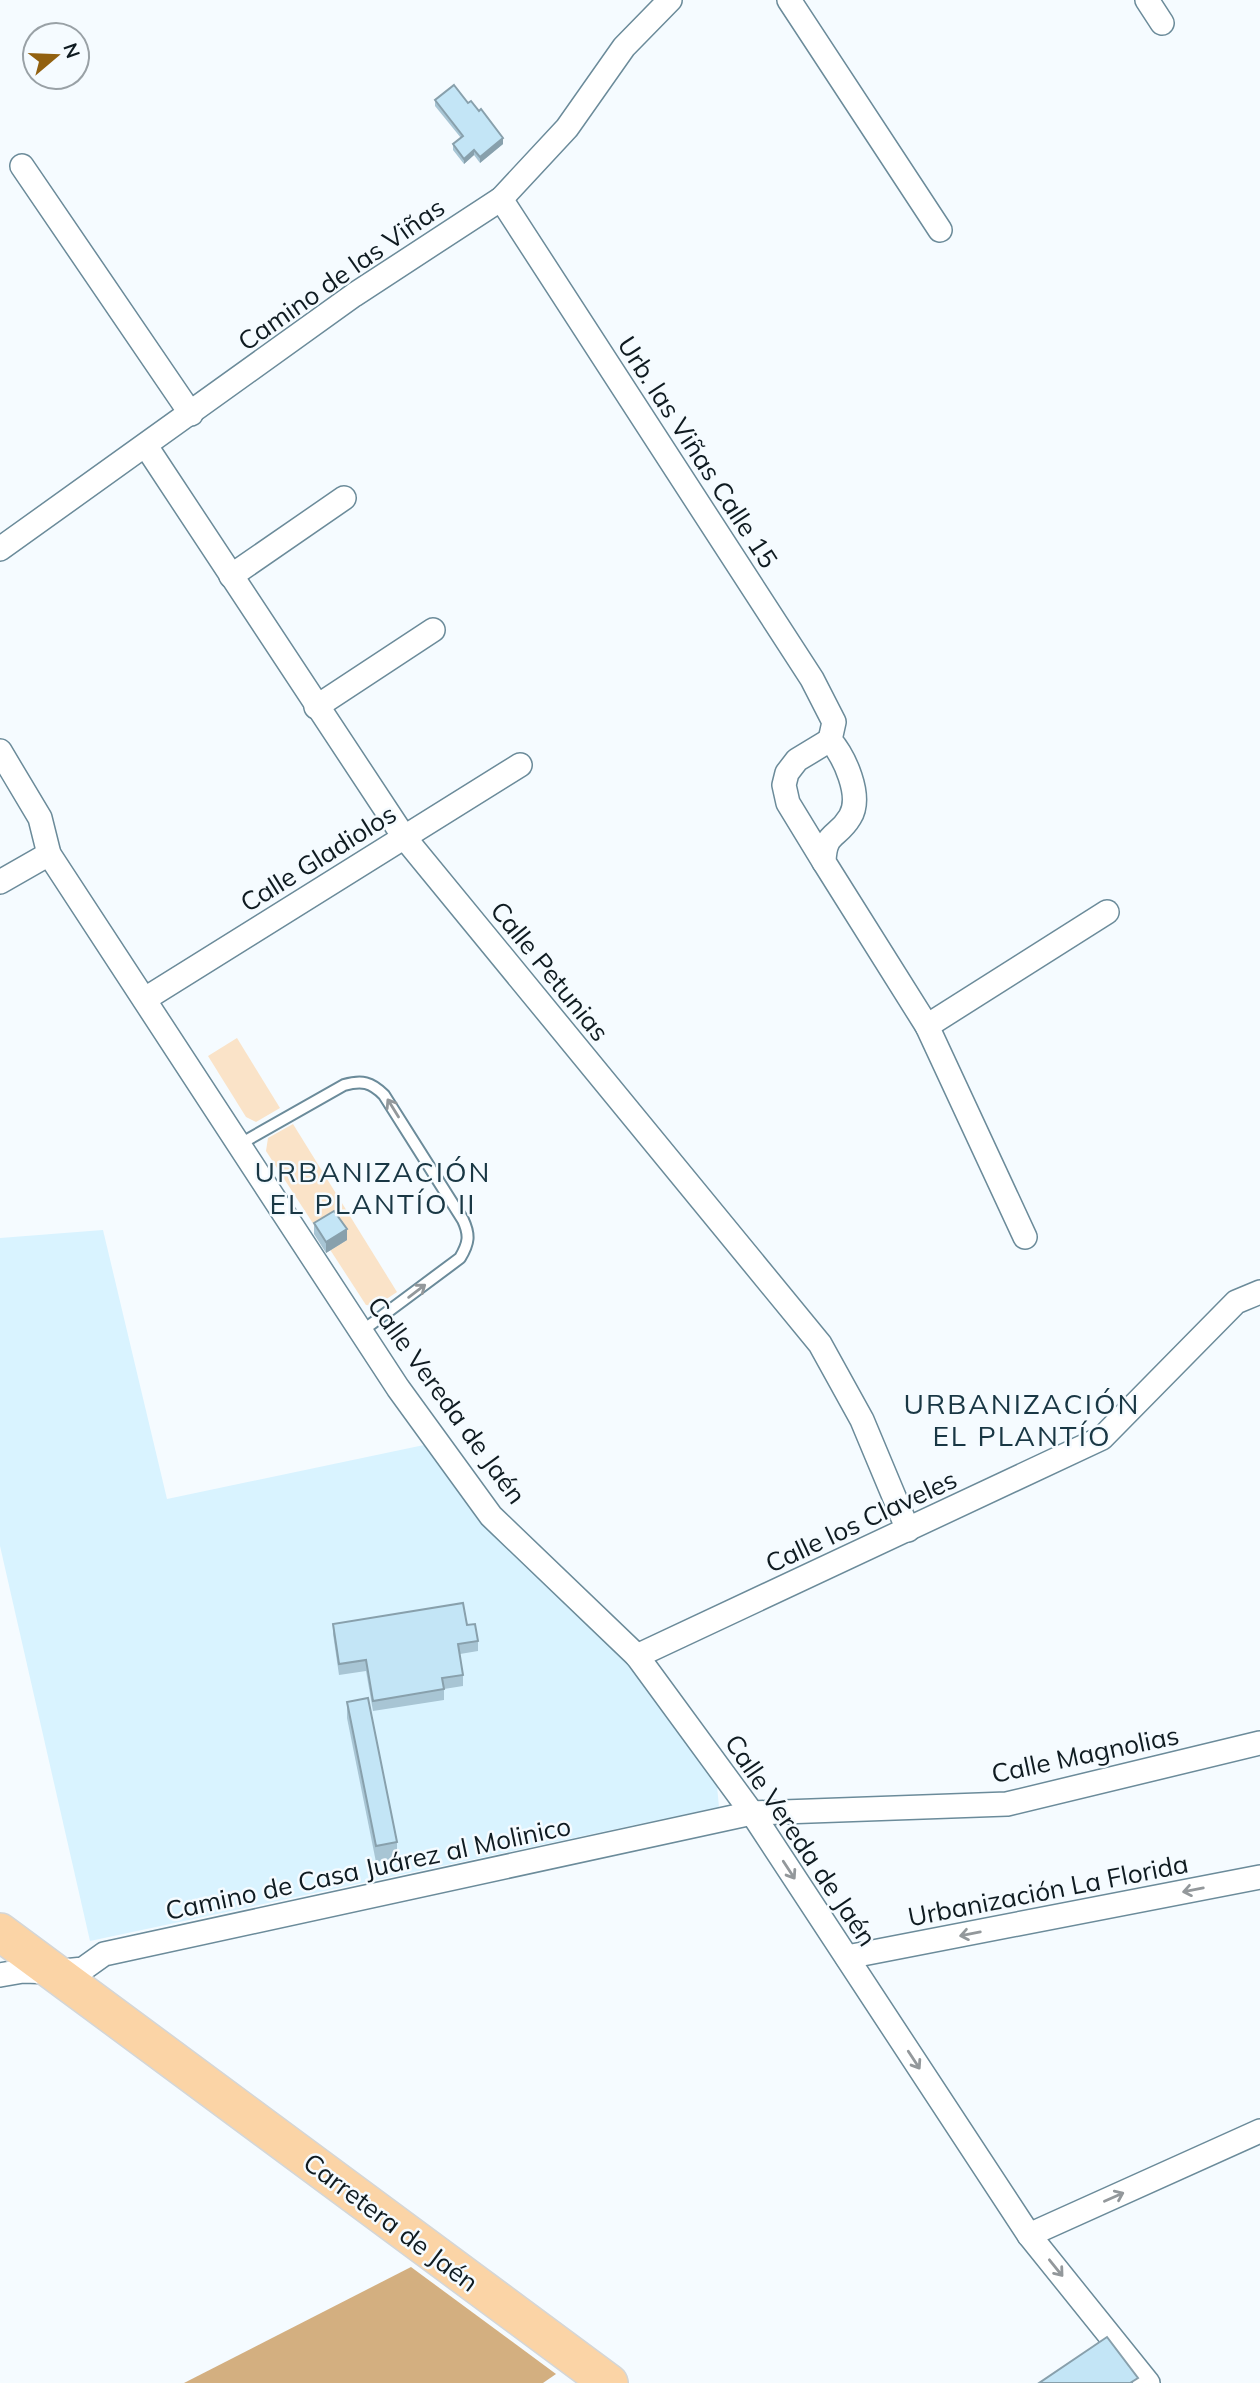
<svg xmlns="http://www.w3.org/2000/svg" width="1260" height="2383" font-family="Mulish,sans-serif">
  <rect width="100%" height="100%" fill="#f5fbff"/>
  <path fill="#d9f3ff" d="M103,1230l64,269 257,-54 62,76 150,152 65,86 16,27 2,21 -629,134 -90,-395v-308z"/>
  <g fill="#fae3c8">
    <path d="M237,1038l43,70 -24,14 -10,-5 -38,-61z"/>
    <path d="M293,1124l104,168 -21,14 -10,-1 -100,-154 2,-13z"/>
  </g>
  <path fill="#d3af80" d="M411,2267l145,107 -13,9h-359z"/>
  <g fill="none" stroke-linecap="round" stroke-linejoin="round">
    <g stroke="#6b8b9a" stroke-width="14">
      <path id="service" d="M240,1144l104,-59c18,-5 27,-3 40,10l79,125c7,15 6,23 -3,38l-98,73"/>
    </g>
    <g stroke="#6b8b9a" stroke-width="26">
      <g id="minor">
        <path d="M789,0l151,230"/>
        <path d="M1147,0l15,23"/>
        <path d="M22,166l169,248"/>
        <path d="M501,199l311,480 22,43 -4,18c14,16 33,56 20,77 -13,22 -25,14 -26,45l103,164 98,211"/>
        <path d="M146,446l258,391 416,507 42,76 46,110"/>
        <path d="M0,549l354,-254 147,-96 66,-71 57,-81 46,-47"/>
        <path d="M231,576l113,-78"/>
        <path d="M316,707l117,-77"/>
        <path d="M0,751l40,67 9,36 349,534 93,128 146,140 115,157 277,422 119,148"/>
        <path d="M824,862l-36,-59 -4,-18 3,-12 10,-13 33,-20"/>
        <path d="M0,882l49,-28"/>
        <path d="M145,999l375,-234"/>
        <path d="M927,1026l180,-114"/>
        <path d="M637,1656l465,-218 134,-136 24,-10"/>
        <path d="M847,1957l413,-80"/>
        <path d="M0,1975l23,-4 31,1 29,-3 21,-15 648,-141 255,-9 253,-61"/>
        <path d="M1029,2235l231,-104"/>
      </g>
    </g>
    <g stroke="#d4d6d7" stroke-width="40">
      <path id="trunk" d="M0,1932l609,451"/>
    </g>
    <use href="#service" stroke="#fff" stroke-width="10"/>
    <use href="#minor" stroke="#fff" stroke-width="23"/>
    <use href="#trunk" stroke="#fbd4a6" stroke-width="37"/>
  </g>
  <g fill="#a8c5d4">
    <path d="M435,100l33,3 35,41 -23,19 -6,-8 -10,9 -11,-14v-6l8,-6 -26,-32z"/>
    <path d="M314,1223l33,17 -21,13 -12,-19z"/>
    <path d="M333,1624l134,1 11,16v10l-18,3 3,21v11l-19,3v11l-71,11 -7,-40 -27,4 -6,-41z"/>
    <path d="M347,1702l50,140v16l-21,4 -29,-144z"/>
  </g>
  <g fill="#88a0ac">
    <path d="M503,138v6l-23,19v-6z"/>
    <path d="M474,150v5l-10,9v-5z"/>
    <path d="M347,1229v11l-21,13v-11z"/>
  </g>
  <g fill="#c3e5f6" stroke="#88a0ac" stroke-width="2">
    <path d="M454,85l14,18 3,-2 8,10 2,-2 22,29 -23,19 -6,-7 -10,9 -11,-15 10,-8 -28,-36z"/>
    <path d="M334,1211l13,18 -21,13 -12,-19z"/>
    <path d="M463,1603l4,22 8,-1 3,17 -20,3 5,31 -21,3 2,11 -71,12 -7,-41 -27,4 -6,-40z"/>
    <path d="M368,1698l29,144 -21,4 -29,-144z"/>
    <path d="M1107,2337l31,41 -8,5h-91z"/>
  </g>
  <defs><path id="oneway-shaft" d="M-6 0H5M1.5-3L5.5 0L1.5 3" fill="none" stroke-width="1.6" stroke-linecap="round" stroke-linejoin="round" transform="scale(1.75)"/></defs>
  <g stroke="#93989b">
    <use href="#oneway-shaft" transform="translate(393 1108) rotate(-122)"/>
    <use href="#oneway-shaft" transform="translate(417 1291) rotate(-37)"/>
    <use href="#oneway-shaft" transform="translate(789 1870) rotate(57)"/>
    <use href="#oneway-shaft" transform="translate(1193 1890) rotate(169)"/>
    <use href="#oneway-shaft" transform="translate(970 1934) rotate(169)"/>
    <use href="#oneway-shaft" transform="translate(914 2060) rotate(57)"/>
    <use href="#oneway-shaft" transform="translate(1114 2197) rotate(-24)"/>
    <use href="#oneway-shaft" transform="translate(1056 2268) rotate(51)"/>
  </g>
  <g text-anchor="middle" dominant-baseline="central" stroke-width="5" stroke-linejoin="round" paint-order="stroke">
    <g font-size="26" fill="#0f1b21" stroke="#f5fbff">
      <text transform="translate(341 274) rotate(-35)">Camino de las Viñas</text>
      <text transform="translate(698 452) rotate(57)">Urb. las Viñas Calle 15</text>
      <text transform="translate(318 858) rotate(-32)">Calle Gladiolos</text>
      <text transform="translate(550 971) rotate(51)">Calle Petunias</text>
      <text transform="translate(447 1400) rotate(54)">Calle Vereda de Jaén</text>
      <text transform="translate(861 1521) rotate(-25)">Calle los Claveles</text>
      <text transform="translate(1085 1754) rotate(-12)">Calle Magnolias</text>
      <text transform="translate(801 1840) rotate(56)">Calle Vereda de Jaén</text>
      <text transform="translate(368 1868) rotate(-12)">Camino de Casa Juárez al Molinico</text>
      <text transform="translate(1048 1890) rotate(-11)">Urbanización La Florida</text>
      <text transform="translate(391 2222) rotate(37)">Carretera de Jaén</text>
    </g>
    <g font-size="28" letter-spacing="2" fill="#193744" stroke="#f5fbff">
      <text x="373" y="1171">URBANIZACIÓN<tspan x="373" dy="32">EL PLANTÍO II</tspan></text>
      <text x="1022" y="1403">URBANIZACIÓN<tspan x="1022" dy="32">EL PLANTÍO</tspan></text>
    </g>
  </g>
  <g transform="translate(56 56) rotate(71)"><circle r="33" fill="#f5fbff" stroke="#99a1a6" stroke-width="2"/>
  <path d="M0-5L12 26L0 18L-12 26Z" fill="#926110"/>
  <text y="-10" font-size="19" font-weight="bold" text-anchor="middle" fill="#0f1b21">N</text>
  </g>
</svg>
